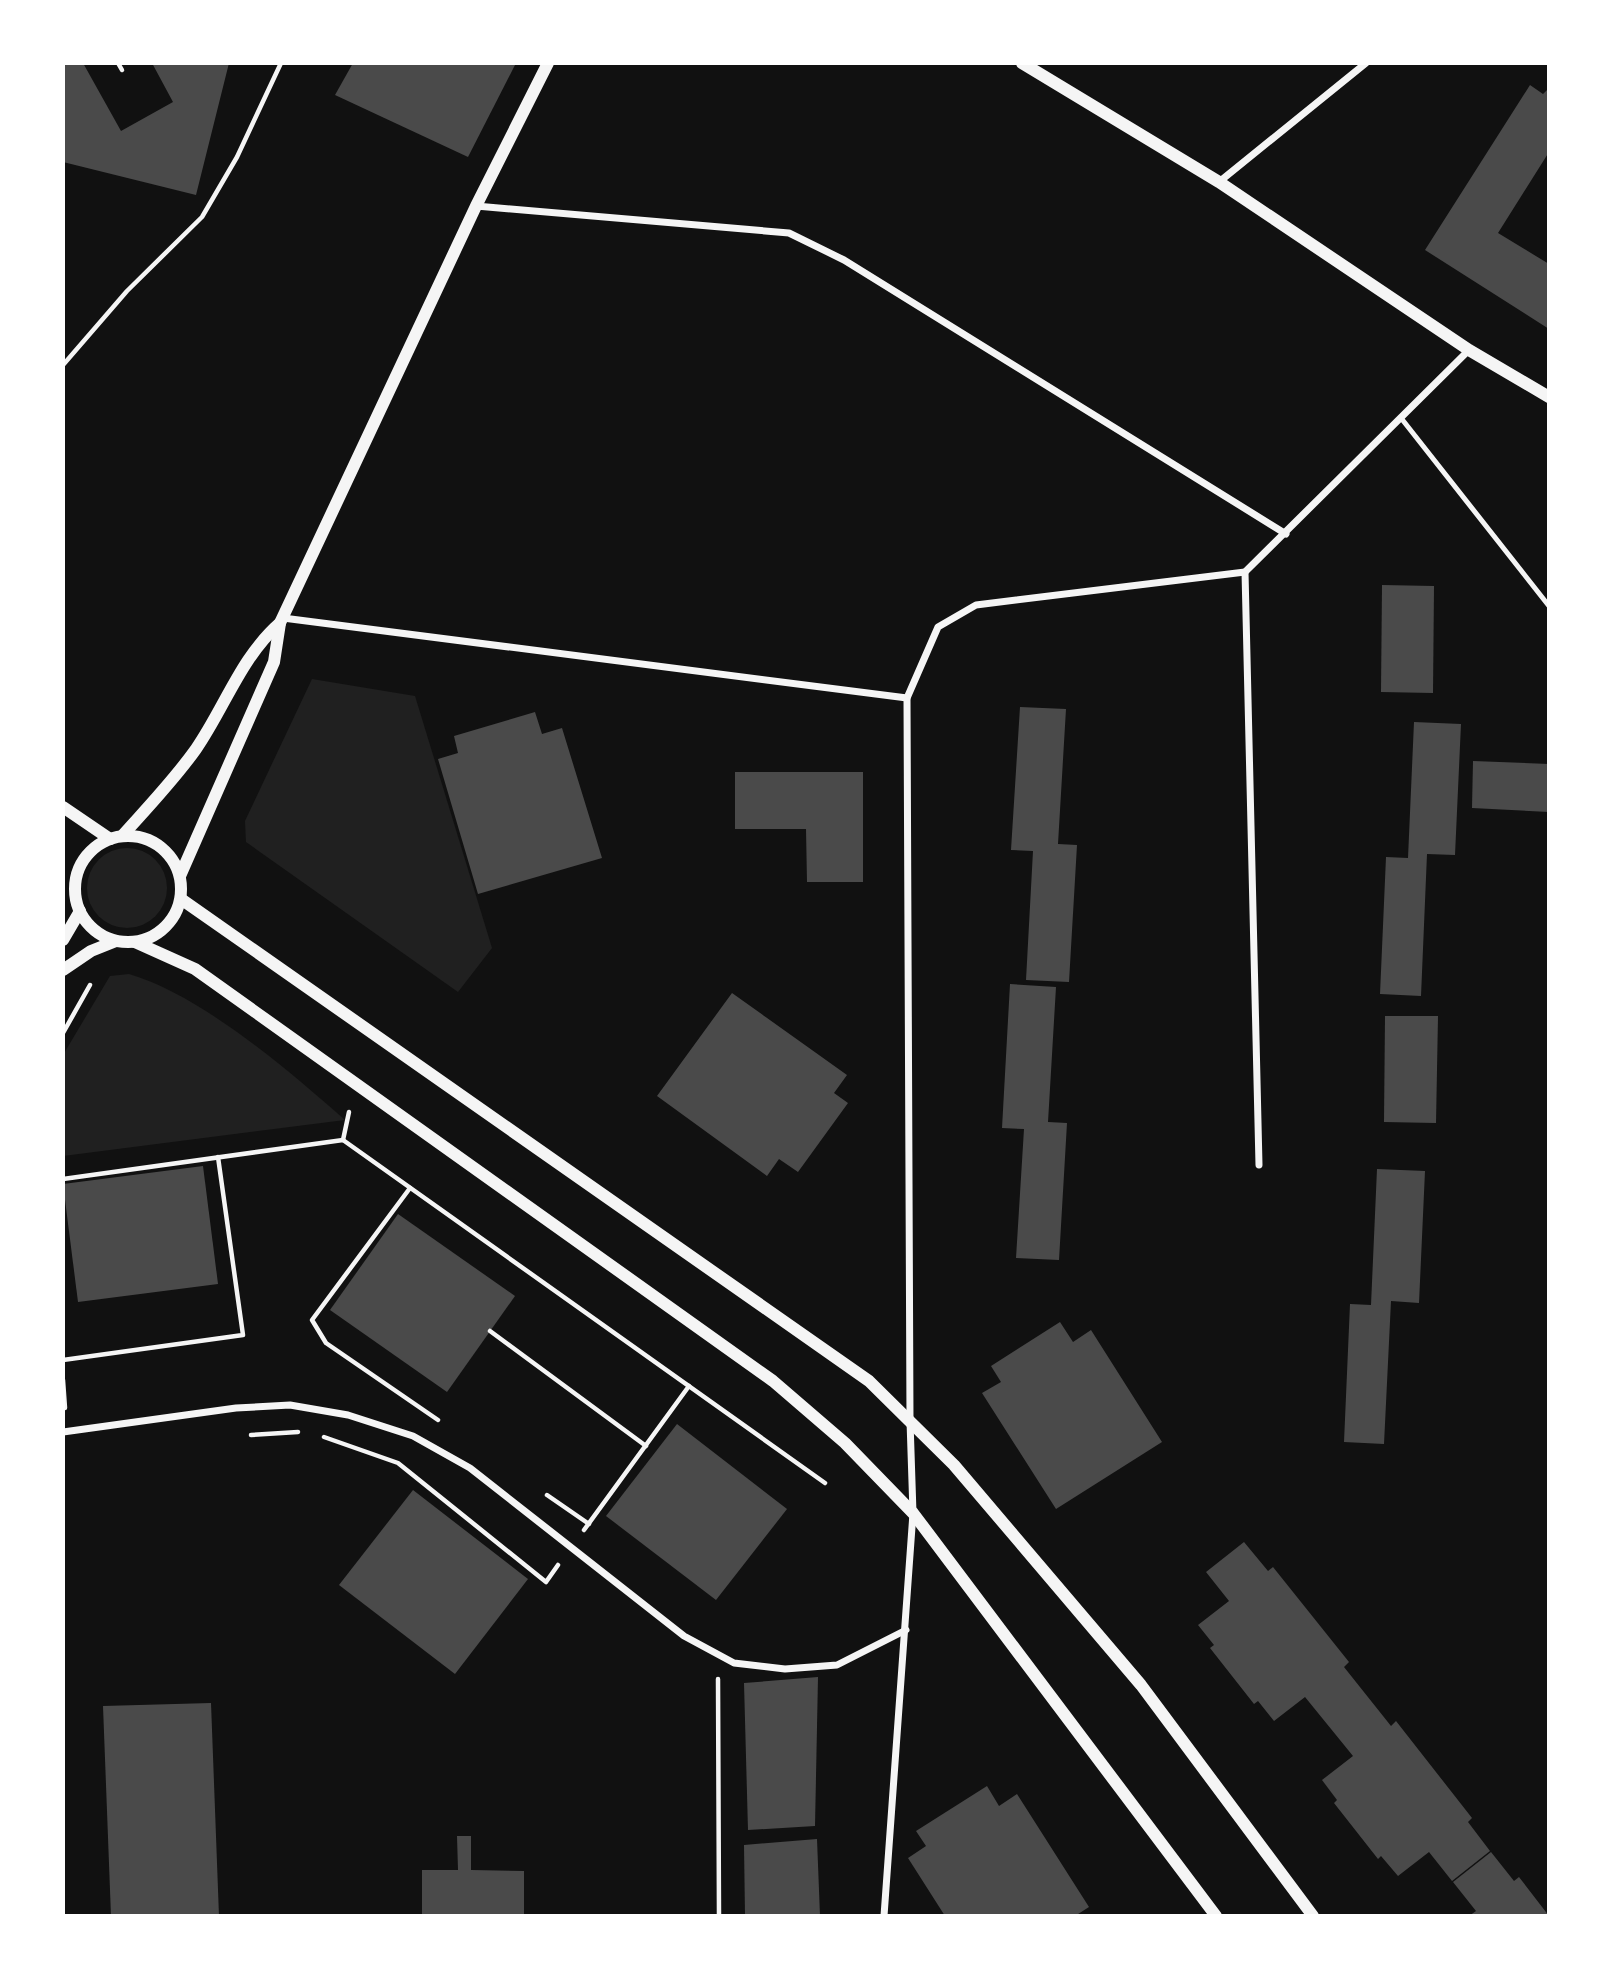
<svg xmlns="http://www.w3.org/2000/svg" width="1612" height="1979" font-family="'Noto Sans',sans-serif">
  <rect width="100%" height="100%" fill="#111"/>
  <g fill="#202020">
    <path d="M312,679l103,17 77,252 -34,44 -212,-150 -1,-21z"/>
    <circle cx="127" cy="888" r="40"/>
    <path d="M129,974c72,21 159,96 216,146l-282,36v-101l47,-79z"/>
  </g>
  <g fill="#4a4a4a">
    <path d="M63,63h20l38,68 52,-29 -21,-39h77l-33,132 -133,-33z"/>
    <path d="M353,63h163l-48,94 -133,-62z"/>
    <path d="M1530,85l13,9 6,-6v64l-51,81 51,31v65l-124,-79z"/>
    <path d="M1382,585l52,1 -1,107 -52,-1z"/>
    <path d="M1020,707l46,2 -8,135 19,1 -8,137 -43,-2 7,-129 -22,-1z"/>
    <path d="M535,712l7,22 20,-6 40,130 -124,36 -40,-135 20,-6 -4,-17z"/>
    <path d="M1414,722l47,2 -6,131 -28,-1 -6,142 -41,-2 6,-137 22,1z"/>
    <path d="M1473,761l76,3v48l-77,-4z"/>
    <path d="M735,772h128v110h-56l-1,-53h-71z"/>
    <path d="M1010,984l46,3 -8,135 19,1 -8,137 -43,-2 8,-129 -22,-1z"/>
    <path d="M732,993l115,82 -13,18 14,10 -50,69 -19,-13 -12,17 -110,-80z"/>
    <path d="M1385,1016h53l-2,107 -52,-1z"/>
    <path d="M203,1166l15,118 -140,18 -15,-118z"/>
    <path d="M1377,1169l48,2 -6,132 -28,-2 -7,143 -40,-2 6,-138 21,1z"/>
    <path d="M398,1214l117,82 -68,96 -117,-82z"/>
    <path d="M1060,1322l13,20 18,-12 71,112 -106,67 -74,-116 19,-11 -10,-16z"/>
    <path d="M677,1424l110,85 -71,91 -110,-84z"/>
    <path d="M413,1490l115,89 -73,95 -116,-89z"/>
    <path d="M1244,1542l24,29 5,-4 76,95 -5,5 47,59 5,-5 76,97 -4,4 22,29 -38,30 -23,-29 -31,24 -17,-20 -3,3 -44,-56 3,-3 -15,-20 31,-24 -48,-59 -31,24 -16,-20 -4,3 -44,-56 4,-3 -16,-20 31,-24 -23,-29z"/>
    <path d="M818,1677l-3,149 -67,4 -4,-147z"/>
    <path d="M211,1703l8,213h-108l-8,-210z"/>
    <path d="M987,1786l12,20 18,-12 72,113 -14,9h-130l-37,-58 18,-12 -10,-15z"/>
    <path d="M457,1836h14v34l53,1v45h-102v-46h36z"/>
    <path d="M817,1839l3,77h-75l-1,-71z"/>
    <path d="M1491,1852l23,29 5,-4 30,39h-80l7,-5 -23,-29z"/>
  </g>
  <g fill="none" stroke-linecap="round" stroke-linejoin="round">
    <g stroke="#f5f5f5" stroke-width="4.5">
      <path d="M118,63l4,7"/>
      <path d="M63,365l64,-74 75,-74 35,-60 44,-94"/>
      <path d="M63,1033l27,-48"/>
      <path d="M343,1140l6,-28"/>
      <path d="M63,1179l280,-39 482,343"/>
      <path d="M410,1188l-98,132 14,23 112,77"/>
      <path d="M490,1331l156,115"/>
      <path d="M63,1360l180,-25 -25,-178"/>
      <path d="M63,1380l2,28"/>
      <path d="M251,1435l47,-3"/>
      <path d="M324,1437l74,26 148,119 12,-17"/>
      <path d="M547,1495l42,29"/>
      <path d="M584,1530l105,-144"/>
      <path d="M718,1679l1,237"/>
    </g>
    <path stroke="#f5f5f5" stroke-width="5" d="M1401,418l148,188"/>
    <g stroke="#f5f5f5" stroke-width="7">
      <path d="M1219,182l147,-119"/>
      <path d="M476,206l313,27 55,27 442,274"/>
      <path d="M1245,572l14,593"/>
      <path d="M283,618l624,80"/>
      <path d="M63,1432l173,-24 54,-3 58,10 65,21 57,32 214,168 50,27 51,6 52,-4 69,-35"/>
      <path d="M884,1916l29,-403 -3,-92 -3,-723 31,-71 38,-22 269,-33 224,-222"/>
    </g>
    <g stroke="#f5f5f5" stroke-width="12">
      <path d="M1022,63l197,119 250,168 80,47"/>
      <path d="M63,807l47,32"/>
      <path d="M122,836c25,-28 52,-56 74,-87 29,-42 45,-92 84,-126"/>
      <circle cx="128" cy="889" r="53"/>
      <path d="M180,876l94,-214 6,-39 196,-417 72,-143"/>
      <path d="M181,899l688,482 85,84 187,220 172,231"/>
      <path d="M63,940l17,-29"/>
      <path d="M135,942l60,27 578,412 72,62 68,70 303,403"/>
      <path d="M63,970l28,-19 25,-10"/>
    </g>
  </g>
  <rect width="1612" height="1979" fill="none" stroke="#ffffff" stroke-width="130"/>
</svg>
